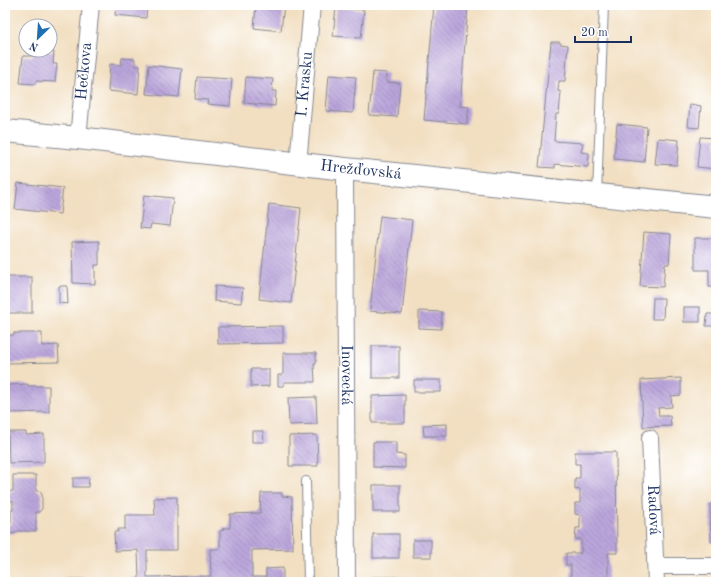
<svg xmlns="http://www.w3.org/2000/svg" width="721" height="587" font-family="'Old Standard TT',serif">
  <defs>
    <pattern id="building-back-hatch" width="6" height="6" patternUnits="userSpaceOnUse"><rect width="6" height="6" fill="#bba6db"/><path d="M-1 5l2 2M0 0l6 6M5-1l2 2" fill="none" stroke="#9788b5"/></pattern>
  </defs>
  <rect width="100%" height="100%" fill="#fff"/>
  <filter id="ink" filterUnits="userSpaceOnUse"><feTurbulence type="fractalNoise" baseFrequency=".025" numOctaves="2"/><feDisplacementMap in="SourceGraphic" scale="8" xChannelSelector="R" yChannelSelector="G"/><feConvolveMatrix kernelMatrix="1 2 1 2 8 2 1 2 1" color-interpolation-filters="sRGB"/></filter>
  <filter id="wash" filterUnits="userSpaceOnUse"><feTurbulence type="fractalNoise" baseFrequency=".012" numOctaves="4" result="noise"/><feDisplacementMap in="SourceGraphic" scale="16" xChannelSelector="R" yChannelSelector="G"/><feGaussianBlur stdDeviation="0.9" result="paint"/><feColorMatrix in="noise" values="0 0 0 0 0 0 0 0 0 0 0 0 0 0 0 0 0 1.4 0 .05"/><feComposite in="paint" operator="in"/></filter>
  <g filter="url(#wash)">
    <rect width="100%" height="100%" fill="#f2dfc1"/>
    <g id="blocks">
      <g fill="url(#building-back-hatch)">
        <path d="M116,5h31l-1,13 -31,-3z"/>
        <path d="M256,5h28l-3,26 -27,-3z"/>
        <path d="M434,5l34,1 -8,100 9,1 -2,17 -43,-4z"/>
        <path d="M336,7l28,3 -3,28 -28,-2z"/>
        <path d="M551,42h9v2l8,1 -3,36h-6l-1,10 3,1 -2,22h-3l-2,27 29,2 -2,9 8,1 -1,14 -33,-3v4l-16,-1z"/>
        <path d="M33,51l21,1 -1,12h4l-2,18 -19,-1 -1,3 -15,-1 3,-27h10z"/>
        <path d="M122,58l13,1v7h5l-2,28 -30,-3 2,-27 11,1z"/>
        <path d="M149,65l33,4 -3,28 -33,-3z"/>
        <path d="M373,72l14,1 -1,9 14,1 -3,34 -28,-2z"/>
        <path d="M329,75l27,2 -3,36 -27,-2z"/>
        <path d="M197,77l35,2 -2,27 -23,-2 1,-4 -13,-1z"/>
        <path d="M246,77l27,2 -1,12h4l-1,15 -31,-3z"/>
        <path d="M690,104l11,2 -2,22 -11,-1z"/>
        <path d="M617,124l30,3 -3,35 -30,-3z"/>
        <path d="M700,137l16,1v31l-19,-2z"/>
        <path d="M658,138l21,2 -2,25 -22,-1z"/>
        <path d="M18,183l45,5 -3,26 -45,-5z"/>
        <path d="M144,195l29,3 -3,28 -19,-2 -1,5 -10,-1z"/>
        <path d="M269,204l32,4 -10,95 -32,-4z"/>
        <path d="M380,216l32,4 -10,94 -32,-3z"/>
        <path d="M644,232l27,2 -2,30h-4l-2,23 -23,-1z"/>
        <path d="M695,238h21v49h-7v-17h-14z"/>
        <path d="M99,241v24h-4v19l-22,-1 -1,-41z"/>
        <rect x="6" y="277" width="26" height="36"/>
        <path d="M59,286h8l1,18 -9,-1z"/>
        <path d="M215,286l28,2 -2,15 -27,-2z"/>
        <path d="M653,298h11l-1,21h-11z"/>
        <rect x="684" y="307" width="16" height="15"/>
        <path d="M419,311l23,1 -1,17 -22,-1z"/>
        <path d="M707,314h9v12h-10z"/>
        <path d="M283,326v17l-65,1v-17z"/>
        <path d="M14,333h28v13l16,-1 1,17 -52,1 1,-28h6z"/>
        <rect x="372" y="346" width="27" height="32"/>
        <path d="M283,353h33v11h-2l1,18h-31v4h-6v-11h5z"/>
        <path d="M251,369h18v17l-18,1z"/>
        <path d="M681,378v17l-10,1 1,11 -14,1 1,8h11l1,10 -28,1 -2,-47z"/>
        <rect x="414" y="380" width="27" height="12"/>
        <path d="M28,384v2h21v26l-41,1v-28z"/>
        <path d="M405,395v28h-33v-27z"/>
        <path d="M316,397l1,27 -28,1 -1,-27z"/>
        <path d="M447,424v12h-23l-1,-11z"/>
        <path d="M252,431h11l1,11h-12z"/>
        <path d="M8,432h18v3l18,-1v28l-35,1z"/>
        <path d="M317,435l1,31h-29v-30z"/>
        <path d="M373,442h23v12l9,1v13l-32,-1z"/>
        <path d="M575,452h41l1,101h-9v29h-42v-4h5v-13h-5v-12h15v-14h-6l1,-11h4v-13l-5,-1v-11h5v-14l-5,1v-12h5v-14h-5z"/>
        <path d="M13,475h23v16h3l3,3v15l-3,3h-3v19h-18l-3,2 -4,1 -3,-3v-5l3,-3v-13h2v-9h-2l-3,-3v-4l3,-3h2z"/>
        <path d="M73,478h16l-1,9h-15z"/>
        <rect x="373" y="485" width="27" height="27"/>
        <path d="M261,493h21v3l10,1 1,52 -41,1v27h14v-8l17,-1v14h-214v-3h70l-1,-29 -23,1 -1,-19h4v-3h7v-14h30l-1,-17 23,-1v53h-30v27l64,-1 -1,-27h10v-18l3,-1v-2h7v-14l30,-1z"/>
        <path d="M710,504h6v38h-5z"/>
        <rect x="373" y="534" width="26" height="24"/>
        <rect x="413" y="540" width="18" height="17"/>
        <rect x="373" y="577" width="32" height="5"/>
      </g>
    </g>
  </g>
  <g filter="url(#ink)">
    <use href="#blocks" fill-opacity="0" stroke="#868790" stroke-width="1"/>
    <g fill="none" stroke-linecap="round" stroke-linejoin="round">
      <g stroke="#868790" stroke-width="10">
        <g id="lane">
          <path d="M597,195l7,-190"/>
          <path d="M306,481l2,101"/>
        </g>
      </g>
      <g stroke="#868790" stroke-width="18">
        <g id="street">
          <path id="s1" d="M78,138l13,-133"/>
          <path id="s2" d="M298,164l14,-159"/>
          <path id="s3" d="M345,169l2,413"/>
          <path id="s4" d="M650,438l6,144"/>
          <path d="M656,566h60"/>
        </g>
      </g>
      <g stroke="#868790" stroke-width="24">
        <g id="secondary">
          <path id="s5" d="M5,131l73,7 267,31 371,38"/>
        </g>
      </g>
      <use href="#lane" stroke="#fff" stroke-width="8"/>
      <use href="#street" stroke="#fff" stroke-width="16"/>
      <use href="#secondary" stroke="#fff" stroke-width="22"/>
    </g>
  </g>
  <g text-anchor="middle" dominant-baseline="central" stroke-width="4" stroke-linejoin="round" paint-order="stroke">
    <g font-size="16" fill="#1b2f5e" stroke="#fff">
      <text stroke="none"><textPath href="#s1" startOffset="67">Hečkova</textPath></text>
      <text stroke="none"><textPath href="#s2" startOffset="80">I. Krasku</textPath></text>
      <text stroke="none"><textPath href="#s5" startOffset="358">Hrežďovská</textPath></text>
      <text stroke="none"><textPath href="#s3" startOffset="206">Inovecká</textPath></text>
      <text stroke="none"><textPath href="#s4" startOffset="72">Radová</textPath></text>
    </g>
  </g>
  <rect width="721" height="587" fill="none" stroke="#fff" stroke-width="20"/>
  <g transform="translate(38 38) rotate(205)"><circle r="19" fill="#ffffff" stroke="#a4acbf"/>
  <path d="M0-3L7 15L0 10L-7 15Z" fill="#1f6fb2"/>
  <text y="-6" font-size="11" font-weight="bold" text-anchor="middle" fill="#1b2f5e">N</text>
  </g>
  <path d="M575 36v6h56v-6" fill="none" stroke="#1b2f5e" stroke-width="2"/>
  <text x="581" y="36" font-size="12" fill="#1b2f5e" stroke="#ffffff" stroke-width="3" paint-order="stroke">20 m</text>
</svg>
